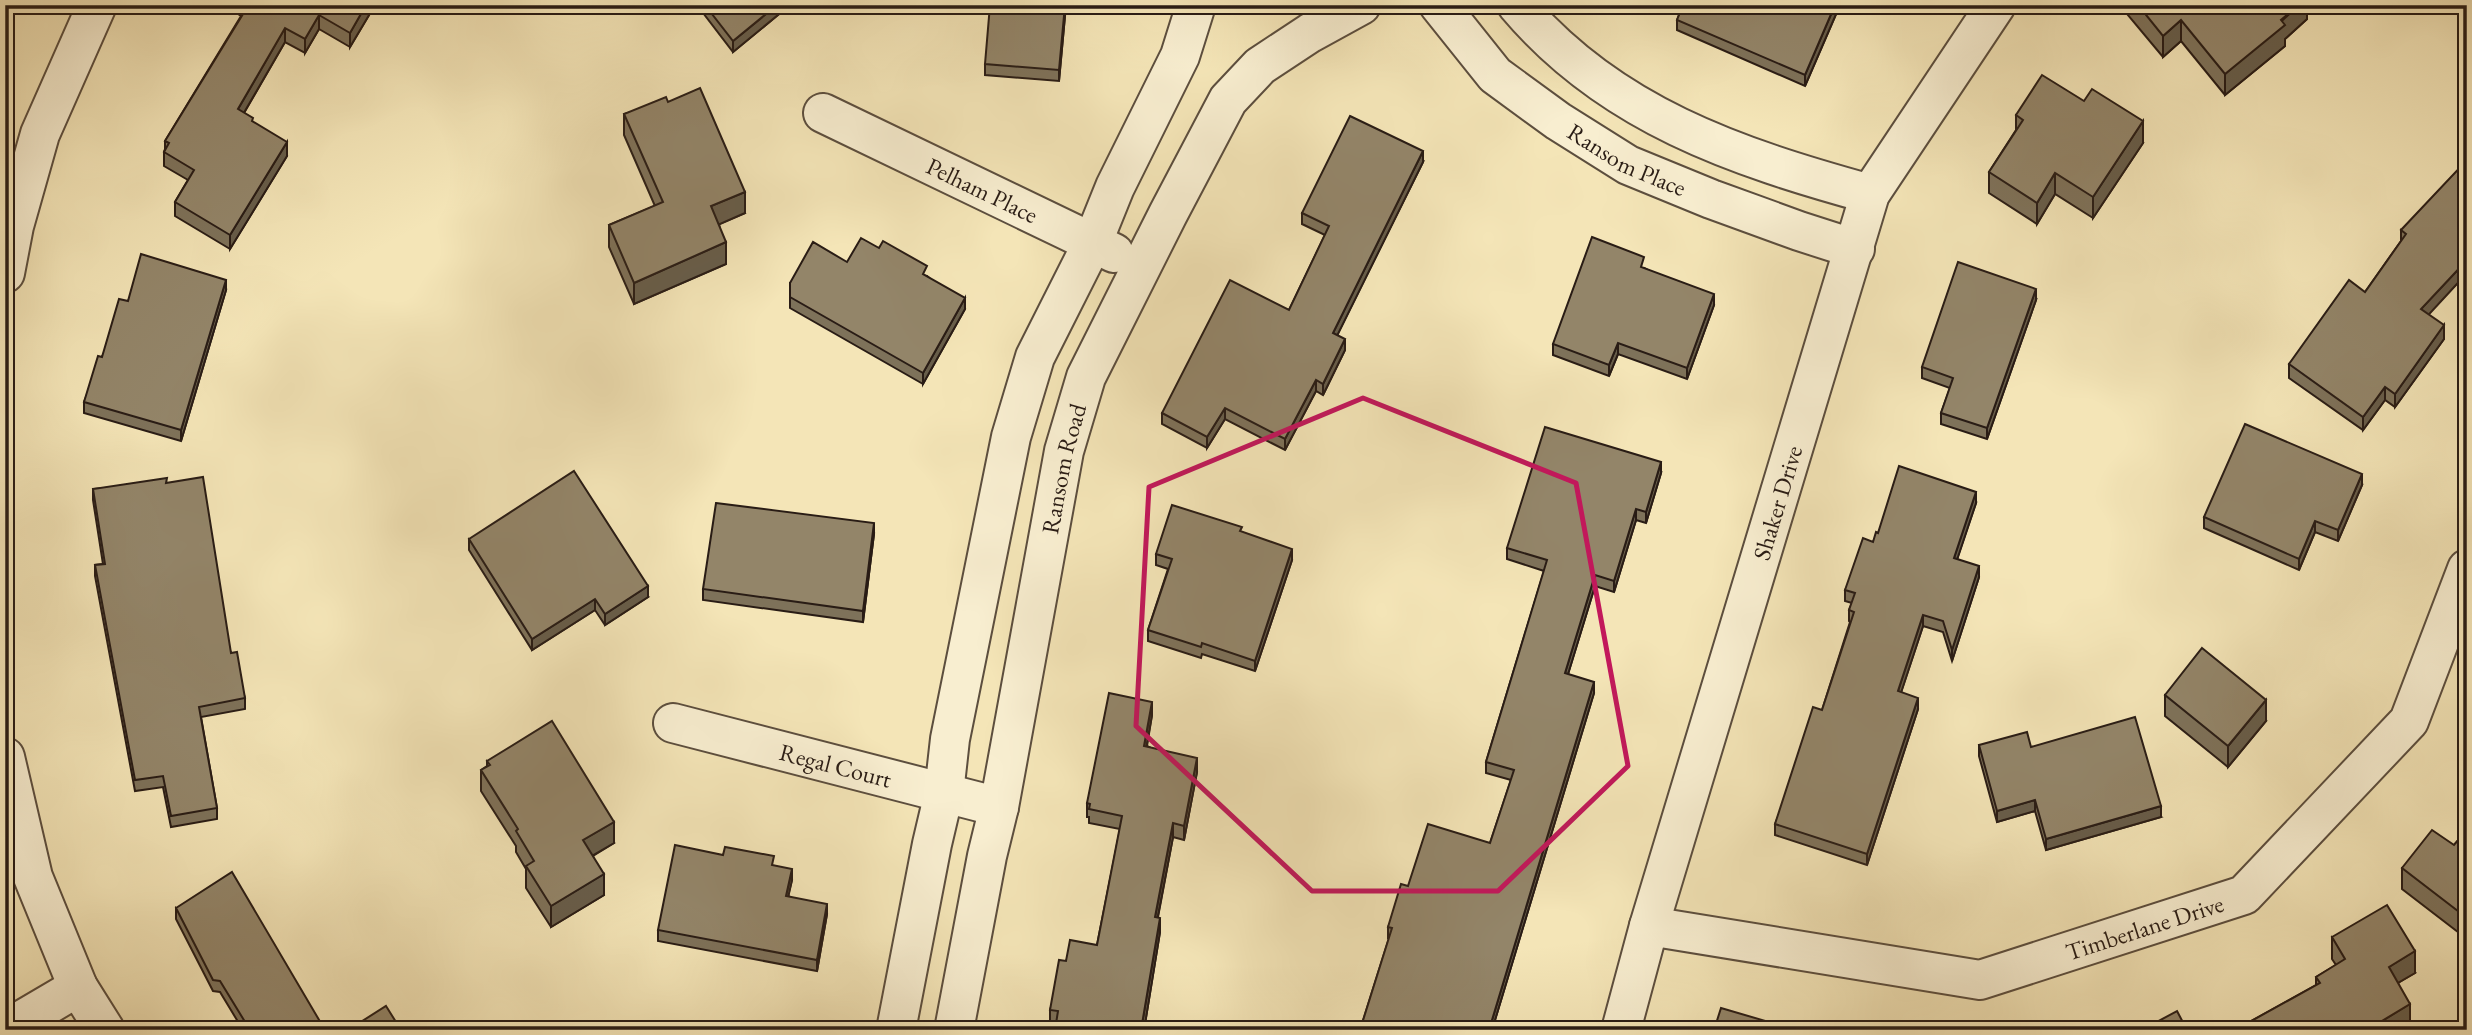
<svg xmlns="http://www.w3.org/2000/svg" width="2472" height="1035" font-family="'EB Garamond',serif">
  <rect width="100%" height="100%" fill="#f4e5b7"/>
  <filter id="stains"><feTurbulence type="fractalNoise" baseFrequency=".00286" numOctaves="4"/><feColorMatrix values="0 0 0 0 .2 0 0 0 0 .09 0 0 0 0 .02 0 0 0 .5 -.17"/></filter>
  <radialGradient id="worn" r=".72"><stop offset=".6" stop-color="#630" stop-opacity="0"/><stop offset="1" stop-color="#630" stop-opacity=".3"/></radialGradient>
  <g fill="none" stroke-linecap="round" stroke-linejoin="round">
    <g stroke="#5c4e3e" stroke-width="42">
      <g id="minor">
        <path id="s1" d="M1439,5l56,70 63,46 70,44 83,34 88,32 56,18"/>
        <path d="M1517,5c93,110 219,152 353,189"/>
        <path id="s2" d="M823,113l291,140"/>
        <path d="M5,273l9,-47 26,-92 57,-129"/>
        <path id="s3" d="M673,723l326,84"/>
        <path d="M5,757l28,120 45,110 27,43"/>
        <path id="s4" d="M1649,926l331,54 264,-85 165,-174 58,-152"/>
        <path d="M5,1030l73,-43"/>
        <path d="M896,1030l36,-186 12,-51 6,-54 61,-302 24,-80 57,-113 23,-57 65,-131 16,-51"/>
        <path id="s5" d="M954,1030l33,-174 12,-49 65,-356 22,-74 82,-163 60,-114 32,-34 50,-33 51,-28"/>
        <path id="s6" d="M1621,1030l28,-104 221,-732 126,-189"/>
      </g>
    </g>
    <use href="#minor" stroke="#f8eed0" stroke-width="38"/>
  </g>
  <g fill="#7e725a" stroke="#291c15" stroke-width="2">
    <path d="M232,5h143l-25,42 -31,-18 -14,24 -20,-11 -41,71 43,43 -57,93 -55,-33v-14l13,-22 -24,-14v-14l1,-3v-8l76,-125 -9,-6z"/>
    <path d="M697,5h93l-57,47z"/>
    <path d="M1066,5l-7,76 -74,-6v-11z"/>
    <path d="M1683,5h157l-35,81 -128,-56v-10z"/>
    <path d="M2127,5h180v14l-22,20v7l-60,49 -44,-54 -18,16 -36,-43z"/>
    <path d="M668,102l77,111 -26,11 7,40 -92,40 -25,-57v-22l46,-19 -31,-71v-21z"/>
    <path d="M2016,115l127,28 -50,75 -38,-24 -18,30 -48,-31v-21l27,-42z"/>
    <path d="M1423,162l-86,173 8,15 -22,45 -7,-4 -31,59 -60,-31 -18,29 -45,-24v-11l127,-103 36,-75 -23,-11v-11z"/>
    <path d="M2401,230l66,43 -39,41 16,25 -49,68 -10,-7 -22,30 -74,-52v-14l76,-72 36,-51z"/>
    <path d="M847,262l80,14 38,33 -42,75 -133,-76v-25z"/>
    <path d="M1644,268l70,37 -27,74 -69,-25 -9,22 -56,-21v-11z"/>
    <path d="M226,290l-45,151 -97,-28v-11l18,-45 26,-56z"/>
    <path d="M2036,300l-49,139 -46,-15v-11l9,-25 -28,-10v-11z"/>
    <path d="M1661,473l-15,50 -10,-3 -22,72 -19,-6 -27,88 26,19 -102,337h-132l29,-92h-1v-11l20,-41 82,-43 21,-63 -25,-7v-11l58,-191 -37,-12v-11z"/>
    <path d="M167,483l64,170 14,45v11l-44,8 16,91v11l-46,8 -8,-40 -28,4 -40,-215v-11l8,-1 -10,-64v-11z"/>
    <path d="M2362,485l-24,56 -23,-9 -16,38 -95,-42v-11z"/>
    <path d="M1976,503l-19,56 22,18 -27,84 -9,-29 -20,-6 -22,66 17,17 -51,156 -92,-30v-11l47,-114 28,-88 -1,-1v-11l3,-7 -7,-2v-11l33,-57z"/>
    <path d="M1242,532l50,28 -37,111 -53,-17 -1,4 -53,-17v-11l20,-61 -12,-4v-11z"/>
    <path d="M874,534l-11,88 -160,-22v-11z"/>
    <path d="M469,539l179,58 -43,28 -10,-15 -63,40 -63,-100z"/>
    <path d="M2165,695l101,26 -38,46 -63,-51z"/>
    <path d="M1152,715l-5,31 50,26 -13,68 -11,-3 -15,80 2,15 -16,98h-89v-5l-5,-1v-14l16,-49 31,-16 23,-116 -31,-6v-6h-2v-14z"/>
    <path d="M1979,745l52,2 130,70 -115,33 -11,-39 -38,11 -18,-66z"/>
    <path d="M487,761l127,82 -21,13 11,39 -53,32 -25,-39v-19l-10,-17v-6l-35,-55v-21l6,-4z"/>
    <path d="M2467,830v109l-65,-50v-21l52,-23z"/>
    <path d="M774,866l18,14 -4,16 39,18 -10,57 -159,-30v-11z"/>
    <path d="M176,908l149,122h-82l-23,-38 -7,-1 -37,-72z"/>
    <path d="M2332,937l83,36 -17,10 12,42 -7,5h-168l81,-45v-8l20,-12 -4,-6z"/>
  </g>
  <g fill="#675d4a" stroke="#291c15" stroke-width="2">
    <path d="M366,5h9l-25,42v-14z"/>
    <path d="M777,5h13l-57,47v-11z"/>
    <path d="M1065,5h1l-7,76v-11z"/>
    <path d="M1835,5h5l-35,81v-11z"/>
    <path d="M2299,5h8v14l-22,20v7l-60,49v-21z"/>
    <path d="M319,15v14l-14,24v-14z"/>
    <path d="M2181,20v21l-18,16v-21z"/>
    <path d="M285,28v14l-47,81v-14z"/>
    <path d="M2143,121v22l-50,75v-21z"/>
    <path d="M287,142v14l-57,93v-14z"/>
    <path d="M1423,151v11l-90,182v-11z"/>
    <path d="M2055,173v21l-18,30v-21z"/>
    <path d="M745,192v21l-34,15v-22z"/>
    <path d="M726,242v22l-92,40v-21z"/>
    <path d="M2467,260v13l-46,50v-14z"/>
    <path d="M226,280v10l-45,151v-11z"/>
    <path d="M2036,289v11l-49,139v-11z"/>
    <path d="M1714,294v11l-27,74v-11z"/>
    <path d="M965,298v11l-42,75v-11z"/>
    <path d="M2444,325v14l-49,68v-13z"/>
    <path d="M1345,339v11l-22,45v-11z"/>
    <path d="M1618,343v11l-9,22v-11z"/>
    <path d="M1316,380v11l-31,59v-11z"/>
    <path d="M2385,387v13l-22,30v-13z"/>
    <path d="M1225,408v11l-18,29v-11z"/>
    <path d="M1661,462v11l-15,50v-11z"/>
    <path d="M2362,474v11l-24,56v-11z"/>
    <path d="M1976,492v11l-22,66v-11z"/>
    <path d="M1636,509v11l-22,72v-11z"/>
    <path d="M2315,521v11l-16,38v-11z"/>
    <path d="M874,523v11l-11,88v-11z"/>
    <path d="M1292,549v11l-37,111v-10z"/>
    <path d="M1979,566v11l-27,84v-11z"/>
    <path d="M1595,575v11l-30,98v-11z"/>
    <path d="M648,586v11l-43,28v-11z"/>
    <path d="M595,599v11l-63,40v-11z"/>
    <path d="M1923,615v11l-25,76v-11z"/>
    <path d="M1594,682v11l-102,337h-3z"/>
    <path d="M1918,698v11l-51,156v-11z"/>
    <path d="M2266,700v21l-38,46v-21z"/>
    <path d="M1152,702v13l-8,45v-14z"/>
    <path d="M1197,758v14l-13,68v-14z"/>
    <path d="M2035,800v11l-38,11v-11z"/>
    <path d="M2161,806v11l-115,33v-11z"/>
    <path d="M614,822v21l-31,18v-21z"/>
    <path d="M1173,823v14l-18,94v-14z"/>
    <path d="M792,869v11l-6,27v-11z"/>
    <path d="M604,874v21l-53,32v-21z"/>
    <path d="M827,904v10l-10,57v-11z"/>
    <path d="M1160,918v14l-16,98h-3z"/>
    <path d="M2415,951v22l-26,15v-21z"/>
    <path d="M2410,1004v21l-7,5h-36z"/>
  </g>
  <g fill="#938569" stroke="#291c15" stroke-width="2">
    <path d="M247,5h119l-16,28 -31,-18 -14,24 -20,-11 -47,81 15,9 -1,3 35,21 -57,93 -55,-33 19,-32 -30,-18 5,-9 -4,-2 83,-135z"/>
    <path d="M705,5h72l-44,36z"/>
    <path d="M990,5h75l-6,65 -74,-6z"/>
    <path d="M1683,5h152l-30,70 -128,-55z"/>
    <path d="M2138,5h161l-18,15 4,5 -60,49 -44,-54 -18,16z"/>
    <path d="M2042,75l42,26 8,-12 51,32 -50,76 -38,-24 -18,30 -48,-31 34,-52 -7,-5z"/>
    <path d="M700,88l45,104 -34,14 15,36 -92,41 -25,-58 54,-23 -39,-88 42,-17 2,5z"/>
    <path d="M1350,116l73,35 -90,182 12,6 -22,45 -7,-4 -31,59 -60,-31 -18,29 -45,-24 68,-133 59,30 40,-84 -27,-13z"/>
    <path d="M2467,160v100l-46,49 23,16 -49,69 -10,-7 -22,30 -74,-53 60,-84 16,12 41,-58 -5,-4z"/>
    <path d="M1592,237l52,20 -3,10 73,27 -27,74 -69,-25 -9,22 -56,-21z"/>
    <path d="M861,238l18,10 4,-7 44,25 -4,8 42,24 -42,75 -133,-76v-14l23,-41 34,20z"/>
    <path d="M141,254l85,26 -45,150 -97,-28 14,-46 4,1 17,-58 9,2z"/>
    <path d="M1958,262l78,27 -49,139 -46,-15 12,-35 -31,-11z"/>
    <path d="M2245,424l117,50 -24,56 -23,-9 -16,38 -95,-42z"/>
    <path d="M1545,427l116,35 -15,50 -10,-3 -22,72 -19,-6 -30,98 29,9 -105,348h-129l32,-102 -4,-1 13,-43 7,2 20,-62 62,19 24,-73 -28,-8 61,-202 -40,-12z"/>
    <path d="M1899,466l77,26 -22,66 25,8 -27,84 -9,-29 -20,-6 -25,76 20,7 -51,156 -92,-30 38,-117 9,3 32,-98 -5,-2 6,-17 -10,-3 18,-52 10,4 3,-10 2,1z"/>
    <path d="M574,471l74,115 -43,28 -10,-15 -63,40 -63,-100z"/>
    <path d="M203,477l28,176 6,-1 8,46 -46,9 18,101 -46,8 -8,-40 -28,4 -40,-215 10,-1 -12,-75 74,-11 -1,5z"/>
    <path d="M716,503l158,20 -11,88 -160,-22z"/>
    <path d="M1172,505l70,22 -2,4 52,18 -37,112 -53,-18 -1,4 -53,-17 24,-71 -16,-5z"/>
    <path d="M2202,648l64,52 -38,46 -63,-51z"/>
    <path d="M1109,693l43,9 -8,44 53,12 -13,68 -11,-3 -18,94 5,1 -19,112h-86l3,-19 -8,-1 9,-50 7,1 4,-21 27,5 25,-129 -33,-7 1,-5 -3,-1z"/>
    <path d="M2135,717l26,89 -115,33 -11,-39 -38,11 -18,-66 48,-13 4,15z"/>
    <path d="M552,721l62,101 -31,18 21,34 -53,32 -25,-40 8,-5 -18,-30 2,-2 -37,-59 9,-5 -3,-4z"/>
    <path d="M2432,830l22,15 13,-15v88l-65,-50z"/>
    <path d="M675,845l48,10 2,-8 49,9 -2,9 20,4 -6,27 41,8 -10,56 -159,-30z"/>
    <path d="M232,872l93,158h-75l-30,-49 -7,-1 -37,-72z"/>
    <path d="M2387,905l28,46 -26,16 21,37 -43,26h-132l85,-47 -4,-6 29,-18 -13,-22z"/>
    <path d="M386,1006l15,24h-53z"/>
    <path d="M1721,1008l75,22h-82z"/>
    <path d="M2177,1011l10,19h-45z"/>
  </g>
  <path fill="none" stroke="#c2185b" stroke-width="5" stroke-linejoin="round" d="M1363,398l213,85 52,283 -130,125h-186l-176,-165 13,-239z"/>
  <g text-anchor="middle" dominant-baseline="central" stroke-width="6" stroke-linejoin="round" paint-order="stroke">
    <g font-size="24" fill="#291c15" stroke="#f8eed0">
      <text stroke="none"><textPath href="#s1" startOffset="247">Ransom Place</textPath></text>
      <text stroke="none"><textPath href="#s2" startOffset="177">Pelham Place</textPath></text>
      <text stroke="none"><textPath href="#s5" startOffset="572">Ransom Road</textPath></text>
      <text stroke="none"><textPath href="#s6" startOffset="550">Shaker Drive</textPath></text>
      <text stroke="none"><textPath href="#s3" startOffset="168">Regal Court</textPath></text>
      <text stroke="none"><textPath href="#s4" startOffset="508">Timberlane Drive</textPath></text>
    </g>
  </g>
  <rect width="2472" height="1035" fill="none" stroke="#f4e5b7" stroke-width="28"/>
  <rect x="7" y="7" width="2458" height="1021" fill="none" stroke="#291c15" stroke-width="3.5"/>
  <rect x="14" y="14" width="2444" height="1007" fill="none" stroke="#291c15" stroke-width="2"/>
  <rect width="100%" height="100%" filter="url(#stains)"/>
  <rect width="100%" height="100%" fill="url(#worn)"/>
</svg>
